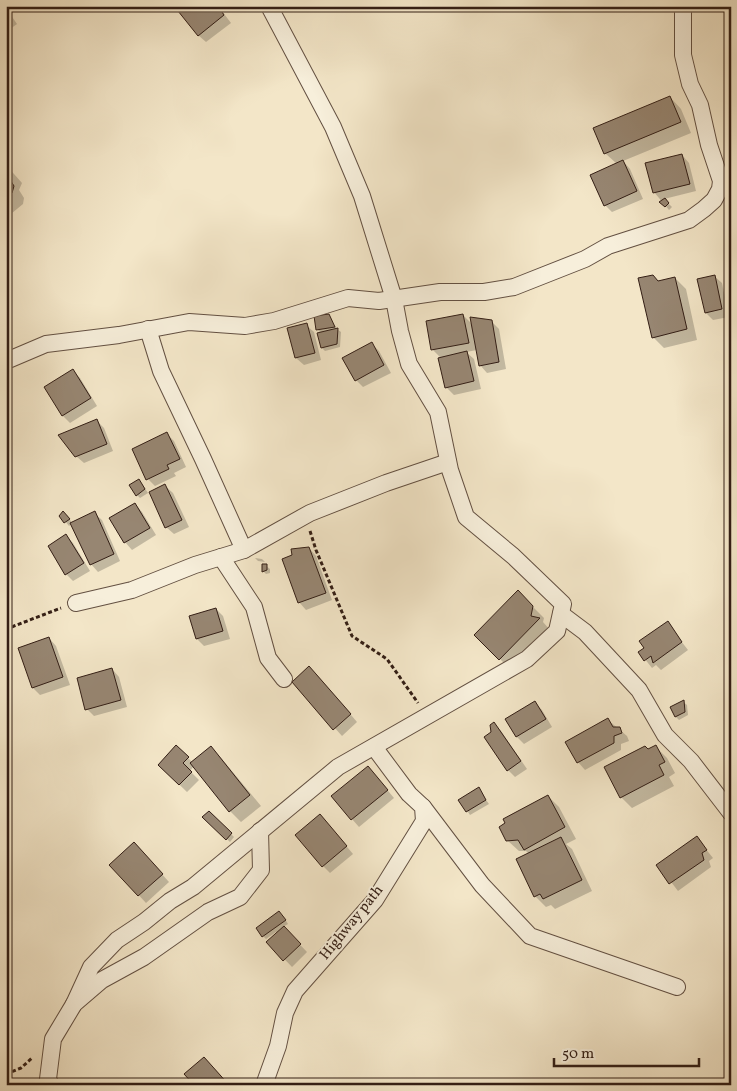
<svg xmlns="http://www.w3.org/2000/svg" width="737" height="1091" font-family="Vollkorn,serif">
  <rect width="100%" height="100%" fill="#f3e6c8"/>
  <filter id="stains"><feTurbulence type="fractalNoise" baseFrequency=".004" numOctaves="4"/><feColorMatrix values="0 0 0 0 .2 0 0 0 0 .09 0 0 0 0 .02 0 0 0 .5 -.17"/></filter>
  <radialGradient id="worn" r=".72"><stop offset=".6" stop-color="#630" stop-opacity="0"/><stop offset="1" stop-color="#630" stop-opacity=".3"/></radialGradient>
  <g fill="#0003">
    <path d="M178,6h40l13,17 -25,19 -8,-7z"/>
    <path d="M6,8l11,16 -11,8z"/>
    <path d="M670,97l11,12 10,24 -68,28 7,8 13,30 -31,13 -7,-7 12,-41 -12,-11z"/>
    <path d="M682,155l7,8 7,28 -32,8 8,8 -3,3 -15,-18z"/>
    <path d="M6,165l16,18 -3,7 5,8 -1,6 -17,14z"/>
    <path d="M653,276l6,6 16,-4 11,11 11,51 -33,8 -11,-11z"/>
    <path d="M714,276l8,7 7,34 -16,3 -7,-7z"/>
    <path d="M328,315l9,14 4,3 -1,15 -15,4 -3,-3 -1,-15 -3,-3z"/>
    <path d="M463,315l10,10 18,-4 8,8 7,40 -19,4 -7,-8 -3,-15 -11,2 8,7 7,30 -27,6 -7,-7 -7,-30h1l-9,-9z"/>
    <path d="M306,325l8,7 7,28 -17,5 -8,-7z"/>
    <path d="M6,333l4,10 -4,2z"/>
    <path d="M372,344l7,7 12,22 -28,14 -7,-7z"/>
    <path d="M11,345l1,3 -6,4v-4z"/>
    <path d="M73,371l7,7 17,28 -27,17 -7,-7 -17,-29z"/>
    <path d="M97,421l7,7 9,23 -29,12 -8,-7z"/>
    <path d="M167,434l7,7 12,26 -12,6 2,3 -21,10 -7,-7z"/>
    <path d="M142,484l6,9 -8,5 -3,-3z"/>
    <path d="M165,486l8,7 16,34 -15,7 -8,-7z"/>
    <path d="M135,504l7,8 14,23 -24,15 -7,-8z"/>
    <path d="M94,513l8,7 18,41 -22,11 -7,-8 -19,-41 -3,3 -8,-10 6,-1 5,8z"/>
    <path d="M66,536l7,7 17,28 -17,10 -7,-7z"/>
    <path d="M309,548l7,8 16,44 -26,10 -7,-8z"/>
    <path d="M255,558l7,1 3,3 -7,-1z"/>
    <path d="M266,566l4,3v4l-4,1 -3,-3z"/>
    <path d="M518,592l26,26 -1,4 7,8 -39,40 -35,-35z"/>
    <path d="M216,609l7,7 7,23 -26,7 -7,-7 -7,-22z"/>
    <path d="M667,623l21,27 -27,20 -5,-5 -4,3 -12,-15 5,-5z"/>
    <path d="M49,638l7,8 14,39 -30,10 -7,-7z"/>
    <path d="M112,669l7,8 8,30 -33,9 -7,-7z"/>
    <path d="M317,675l40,47 -15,14 -48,-54z"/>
    <path d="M534,702l8,8 10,17 -28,17 -7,-7 -11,-18z"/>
    <path d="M683,702l4,3 1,10 -9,5 -3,-3z"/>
    <path d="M608,720l19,16 2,5 -8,3v6l-36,20 -7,-8z"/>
    <path d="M494,724l7,7 26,38 -12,8 -7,-7 -16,-37z"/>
    <path d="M177,747l16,16 18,-15 11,11 39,47 -20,16 -11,-11 -36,-45 -4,5 9,9 -12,12 -28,-27z"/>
    <path d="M656,747l11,11 8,15 -6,4 5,9 -42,22 -11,-11 27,-46z"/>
    <path d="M368,767l26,31 -35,29 -7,-8z"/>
    <path d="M478,789l11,15 -19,11 -10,-15z"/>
    <path d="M548,796l11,11 17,32 -10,5 6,5 20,42 -37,18 -4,-4 -5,2 -11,-11 -6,-42 -3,-3h-7l-12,-11v-16z"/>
    <path d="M209,812l25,25 -4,5 -26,-25z"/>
    <path d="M327,823l26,31 -23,19 -7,-7z"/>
    <path d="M697,838l16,20 -4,3 2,6 -33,24 -20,-26z"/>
    <path d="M141,851l28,31 -23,21 -35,-38z"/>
    <path d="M283,916l5,8 -5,3 24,25 -15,15 -24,-25 9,-8 -1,-2 -10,7 -3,-3z"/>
  </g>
  <g fill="#978672" stroke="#331e15">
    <path d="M184,6h34l6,9 -26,21 -20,-25z"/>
    <path d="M670,96l11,26 -77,32 -11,-26z"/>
    <path d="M682,154l8,30 -37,9 -8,-30z"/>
    <path d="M623,160l14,31 -33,15 -14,-31z"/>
    <path d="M6,164l5,7 -2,7 5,8 -2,7 -6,5z"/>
    <path d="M665,198l4,5 -4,4 -6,-5z"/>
    <path d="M653,275l5,6 17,-4 12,52 -35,9 -14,-60z"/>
    <path d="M715,275l7,34 -17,4 -8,-34z"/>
    <path d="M329,314l6,13 -19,3 -2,-14z"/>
    <path d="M463,314l6,29 -38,7 -5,-29z"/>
    <path d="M470,317l22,3 7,42 -20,4z"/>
    <path d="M307,323l8,30 -20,5 -8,-30z"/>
    <path d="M338,328l-1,16 -16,4 -4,-15z"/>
    <path d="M372,342l12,23 -29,16 -13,-23z"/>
    <path d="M467,351l7,30 -29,7 -7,-30z"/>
    <path d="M73,369l18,29 -29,18 -18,-29z"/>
    <path d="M97,419l10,25 -32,13 -17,-22z"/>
    <path d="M167,432l13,27 -13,6 2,4 -23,11 -14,-31z"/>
    <path d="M139,479l6,10 -9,7 -7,-11z"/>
    <path d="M165,484l17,36 -17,8 -16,-36z"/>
    <path d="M135,503l15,25 -26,15 -15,-25z"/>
    <path d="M63,511l7,8 -6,4 -5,-7z"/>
    <path d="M95,511l19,43 -24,11 -20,-42z"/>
    <path d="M66,534l18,29 -19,12 -17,-29z"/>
    <path d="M309,547l17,46 -28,10 -16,-44 10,-4 -1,-6z"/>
    <path d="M262,564h5v6l-5,2z"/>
    <path d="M518,590l15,16 -2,10 9,2 -41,42 -25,-25z"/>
    <path d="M216,608l7,23 -27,8 -7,-23z"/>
    <path d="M668,621l14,21 -29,21 -2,-7 -7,5 -6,-9 6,-4 -5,-7z"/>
    <path d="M49,637l14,40 -31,11 -14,-40z"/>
    <path d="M309,666l42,48 -18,16 -41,-48z"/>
    <path d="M112,668l9,32 -36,10 -8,-32z"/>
    <path d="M684,700l1,12 -10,5 -5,-10z"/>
    <path d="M535,701l11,18 -30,18 -11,-18z"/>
    <path d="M608,718l5,9h7l2,6 -8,3v7l-37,20 -12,-21z"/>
    <path d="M494,722l27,39 -14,10 -23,-34 7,-5 -1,-7z"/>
    <path d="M176,745l13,12 -6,6 9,9 -13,13 -21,-20z"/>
    <path d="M656,745l9,17 -6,3 5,10 -44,23 -16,-31 41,-21 3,3z"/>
    <path d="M211,746l39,49 -21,17 -39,-49z"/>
    <path d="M368,766l20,24 -37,30 -20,-24z"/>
    <path d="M479,787l7,13 -20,12 -8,-12z"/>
    <path d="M548,795l17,32 -41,23 -6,-10 -12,1 -7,-14 6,-4 -2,-4z"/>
    <path d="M209,811l23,22 -6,7 -24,-23z"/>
    <path d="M320,814l27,32 -25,21 -27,-32z"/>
    <path d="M697,836l10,14 -5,3 2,7 -35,24 -13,-19z"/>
    <path d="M561,837l21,43 -39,19 -3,-5 -6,3 -18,-38z"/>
    <path d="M134,842l29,32 -25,22 -29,-31z"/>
    <path d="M279,911l7,9 -24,17 -6,-9z"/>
    <path d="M284,926l17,18 -18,17 -17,-19z"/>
    <path d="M204,1057l25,28h-35l-10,-11z"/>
  </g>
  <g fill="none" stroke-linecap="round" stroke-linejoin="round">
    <g stroke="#635042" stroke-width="18">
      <g id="minor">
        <path d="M148,329l13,42 42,88 41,91 66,-37 76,-30 62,-21"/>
        <path d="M6,361l40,-17 73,-9 70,-13 56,4 29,-5 74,-23 31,3 61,-9h44l30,-5 71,-28 23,-13 81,-26 15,-11 10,-9 6,-11 1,-8 -12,-36 -9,-40 -10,-21 -7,-29v-49"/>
        <path d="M221,557l33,50 14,51 16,21"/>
        <path d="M76,603l56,-13 63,-25 49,-15"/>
        <path d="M561,614l24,18 54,58 26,45 26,26 40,52"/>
        <path d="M423,807l59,78 48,51 147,51"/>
        <path d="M74,1004l17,-37 26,-27 27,-18 26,-21 23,-14 145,-120 189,-108 30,-28 6,-27 -50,-48 -47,-39 -16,-47 -12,-58 -29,-48 -9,-33 -6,-32 -32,-103 -29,-69 -64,-121"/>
        <path d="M51,1085l-3,-6 5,-40 21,-35 28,-24 42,-23 64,-45 32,-15 21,-27 -1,-39"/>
        <path d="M264,1085l14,-39 7,-33 10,-22 80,-91 49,-79 -1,-14 -14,-13 -35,-47"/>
      </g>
    </g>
    <g stroke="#331e15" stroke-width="3" stroke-dasharray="4 2.5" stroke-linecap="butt">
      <path d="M310,531l6,19 36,86 35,23 31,44"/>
      <path d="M6,630l8,-4 47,-18"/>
      <path d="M6,1074l15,-6 11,-10"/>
    </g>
    <use href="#minor" stroke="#f7efdb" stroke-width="16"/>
  </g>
  <g text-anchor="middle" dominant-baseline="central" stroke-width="4" stroke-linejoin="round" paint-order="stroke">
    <g font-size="15" fill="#331e15" stroke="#f7efdb">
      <text transform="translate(352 923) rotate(-51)">Highway path</text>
    </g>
  </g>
  <rect width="737" height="1091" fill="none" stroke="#f3e6c8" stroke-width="25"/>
  <rect x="8" y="8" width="722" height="1076" fill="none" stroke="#331e15" stroke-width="2.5"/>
  <rect x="12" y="12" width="712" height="1066" fill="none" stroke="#331e15"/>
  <path d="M554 1058v8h145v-8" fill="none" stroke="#331e15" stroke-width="2.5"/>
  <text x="562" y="1058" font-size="15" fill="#331e15" stroke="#f7efdb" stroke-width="4" paint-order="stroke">50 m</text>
  <rect width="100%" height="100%" filter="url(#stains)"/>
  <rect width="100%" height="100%" fill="url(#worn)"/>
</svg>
